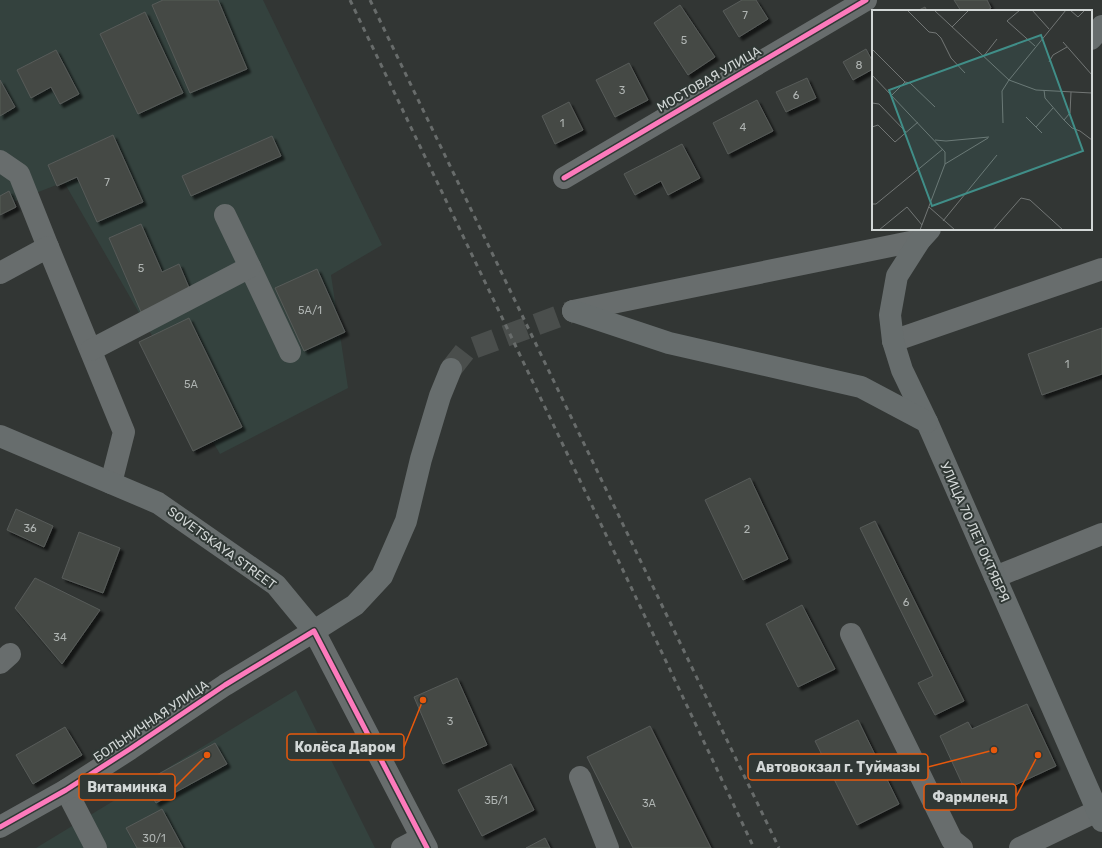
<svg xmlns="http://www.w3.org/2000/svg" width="1102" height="848" font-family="Rubik,sans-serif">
  <defs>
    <filter id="shadow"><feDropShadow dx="3.5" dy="3.5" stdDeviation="1" flood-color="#0009"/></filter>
  </defs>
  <rect width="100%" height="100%" fill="#323634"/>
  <g fill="#34423e">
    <path d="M0,0h263l119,245 -51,30 17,113 -128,66 -156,-272 -64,25z"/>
    <path d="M296,690l79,158h-339z"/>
  </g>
  <g fill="#454a45" stroke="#575b59" filter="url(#shadow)">
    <path d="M163,0h55l29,69 -57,24 -38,-88z"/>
    <path d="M742,0h14l12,19 -29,18 -16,-26z"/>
    <path d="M954,0h33l4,8 -5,3h-25z"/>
    <path d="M680,5l35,52 -27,18 -34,-52z"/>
    <path d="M925,7l2,4h-10z"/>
    <path d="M145,12l38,81 -45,21 -38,-80z"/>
    <path d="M866,49l7,13v7l-20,11 -10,-18z"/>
    <path d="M56,50l23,44 -19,10 -9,-17 -20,11 -14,-28z"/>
    <path d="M629,63l19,37 -33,17 -19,-37z"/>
    <path d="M807,78l9,20 -30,14 -10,-20z"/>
    <path d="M0,80l15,27 -15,9z"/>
    <path d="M757,100l16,31 -45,23 -15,-31z"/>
    <path d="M569,102l14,28 -28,14 -13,-28z"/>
    <path d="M113,135l30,67 -46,20 -20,-45 -20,9 -9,-21z"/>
    <path d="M272,136l9,20 -90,40 -9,-20z"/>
    <path d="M682,144l18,34 -32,17 -7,-14 -26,14 -11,-21z"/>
    <path d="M9,191l7,16 -16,8v-19z"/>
    <path d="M141,224l21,48 17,-8 11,26 -49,22 -32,-74z"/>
    <path d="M317,269l28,63 -41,19 -29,-63z"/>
    <path d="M189,318l53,109 -49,24 -54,-109z"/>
    <path d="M1102,328v46l-60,21 -14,-41z"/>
    <path d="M750,478l38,81 -45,21 -38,-80z"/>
    <path d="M16,509l37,17 -9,21 -37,-17z"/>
    <path d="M875,521l89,180 -29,14 -17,-32 15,-7 -73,-148z"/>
    <path d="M79,532l41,16 -17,45 -41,-15z"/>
    <path d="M35,578l65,32 -38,54 -47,-56z"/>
    <path d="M802,605l33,64 -37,18 -32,-63z"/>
    <path d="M457,678l30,67 -44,19 -29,-67z"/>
    <path d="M1027,704l29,62 -84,39 -32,-69 28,-14 4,7z"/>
    <path d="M858,720l41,84 -42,21 -42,-84z"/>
    <path d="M650,726l61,122h-78l-46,-91z"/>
    <path d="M65,727l17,28 -49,29 -17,-29z"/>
    <path d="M215,743l12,21 -71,39 -12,-21z"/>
    <path d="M511,764l23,46 -52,26 -24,-46z"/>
    <path d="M162,809l21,39h-46l-11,-20z"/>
    <path d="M545,838l5,10h-24z"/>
  </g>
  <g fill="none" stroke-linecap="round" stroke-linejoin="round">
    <path stroke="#4a4e4c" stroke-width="22" stroke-dasharray="22 11" stroke-linecap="butt" d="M451,369l14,-18 108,-40"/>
    <g stroke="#686d6d" stroke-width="22">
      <path d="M0,161l19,13 29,73"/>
      <path d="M564,178l302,-178"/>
      <path d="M250,267l40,85"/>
      <path d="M0,273l48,-26 76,185 -13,51"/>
      <path d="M573,311l347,-71"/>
      <path d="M893,341l209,-72"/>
      <path d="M91,350l159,-83 -25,-52"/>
      <path d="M995,577l107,-43"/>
      <path d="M851,634l101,206 10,8"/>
      <path d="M0,663l10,-9"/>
      <path d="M580,777l28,71"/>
      <path d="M66,790l30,58"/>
      <path d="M0,827l66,-37 64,-41 95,-64 89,-54 113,217"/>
      <path d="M402,848l19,-10"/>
      <path d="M1020,848l77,-37"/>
    </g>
    <g stroke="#676d6d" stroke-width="22">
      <path d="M1091,39l11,-13"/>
      <path d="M930,229l-10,11 -23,36 -7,39 3,26 9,29 25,52 175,399"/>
      <path d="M573,311l96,32 192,44 66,35"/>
      <path d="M0,436l158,67 118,82 38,46 41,-26 27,-29 24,-55 15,-62 19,-63 11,-27"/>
    </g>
    <g stroke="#686c6b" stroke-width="3" stroke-dasharray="5 5" stroke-linecap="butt">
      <path d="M350,0l281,587 123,261"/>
      <path d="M370,0l409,848"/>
    </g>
    <g stroke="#303835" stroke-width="8">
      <g id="cycleway">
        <path d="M564,178l302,-178"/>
        <path d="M0,827l66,-37 64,-41 95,-64 89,-54 113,217"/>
      </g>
    </g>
    <use href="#cycleway" stroke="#fd7abc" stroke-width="5"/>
  </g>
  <g text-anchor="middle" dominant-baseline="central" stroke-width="4" stroke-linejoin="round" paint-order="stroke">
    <g font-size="11" fill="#afb4b2">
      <text x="745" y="15">7</text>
      <text x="684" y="40">5</text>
      <text x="859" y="65">8</text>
      <text x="622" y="90">3</text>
      <text x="796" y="95">6</text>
      <text x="562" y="123">1</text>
      <text x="743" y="127">4</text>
      <text x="107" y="182">7</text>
      <text x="141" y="268">5</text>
      <text x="310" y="310">5А/1</text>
      <text x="1067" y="364">1</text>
      <text x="191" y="384">5А</text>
      <text x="30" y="528">36</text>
      <text x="747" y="529">2</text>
      <text x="906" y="602">6</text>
      <text x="60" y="637">34</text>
      <text x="450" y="721">3</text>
      <text x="496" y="800">3Б/1</text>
      <text x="649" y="803">3А</text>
      <text x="154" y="838">30/1</text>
    </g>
    <g font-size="13" fill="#d2d7d6" stroke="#303835">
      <text transform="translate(709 79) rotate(-30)">МОСТОВАЯ УЛИЦА</text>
      <text transform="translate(975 532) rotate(66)">УЛИЦА 70 ЛЕТ ОКТЯБРЯ</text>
      <text transform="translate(222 548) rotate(36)">SOVETSKAYA STREET</text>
      <text transform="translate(151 721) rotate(-34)">БОЛЬНИЧНАЯ УЛИЦА</text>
    </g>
  </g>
  <g transform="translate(872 10)">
    <rect width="220" height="220" fill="#323634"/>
    <path fill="none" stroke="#727675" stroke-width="1" d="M35,0l22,22 7,1 5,5 10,20 14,15M62,0l75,70 57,-70M148,0l-13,11 28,25M160,0l17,19M198,0l8,7 7,-7M80,17l17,-17M191,32l29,33M0,39l33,33 -13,13M111,47l14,-18M177,52l4,-7 14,-8M0,65l73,77v12l-25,66M33,72l5,1 25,24M172,80l1,8 19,22 6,-7 1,-21M0,93l7,1 27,28M154,107l10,10M192,110l8,8 8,3 12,9M131,113l-1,-32 7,-11 27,10 56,3M0,117l6,-2 17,17 23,-20M170,123l-6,-6 17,-19M63,130l11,1 43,-4M73,154l43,-26M0,194h4l67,-55M57,197l26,23M71,211l54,-66M7,220l28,-23 15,18M121,220l28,-32 9,2 33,30"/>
    <path fill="#408e88" fill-opacity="0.15" stroke="#408e88" stroke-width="2" d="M169,25l42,116 -151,55 -43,-116z"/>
    <rect width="220" height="220" fill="none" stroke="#d2d7d6" stroke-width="2"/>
  </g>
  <path fill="none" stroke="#e8590c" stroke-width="1.5" d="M423 700L404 747M994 750L928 767M207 755L175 787M1038 755L1016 797"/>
  <g fill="#e8590c" stroke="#303835" stroke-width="1.5">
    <circle cx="423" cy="700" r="4"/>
    <circle cx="994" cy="750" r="4"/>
    <circle cx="207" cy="755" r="4"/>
    <circle cx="1038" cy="755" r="4"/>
  </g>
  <g fill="#303835" stroke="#e8590c" stroke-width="1.5">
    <rect x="287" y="734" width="117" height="26" rx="4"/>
    <rect x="748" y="754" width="180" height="26" rx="4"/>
    <rect x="79" y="774" width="96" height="26" rx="4"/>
    <rect x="924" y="784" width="92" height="26" rx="4"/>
  </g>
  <g font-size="14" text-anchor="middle" font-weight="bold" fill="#d2d7d6">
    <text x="345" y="752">Колёса Даром</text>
    <text x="838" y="772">Автовокзал г. Туймазы</text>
    <text x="127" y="792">Витаминка</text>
    <text x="970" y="802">Фармленд</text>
  </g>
</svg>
